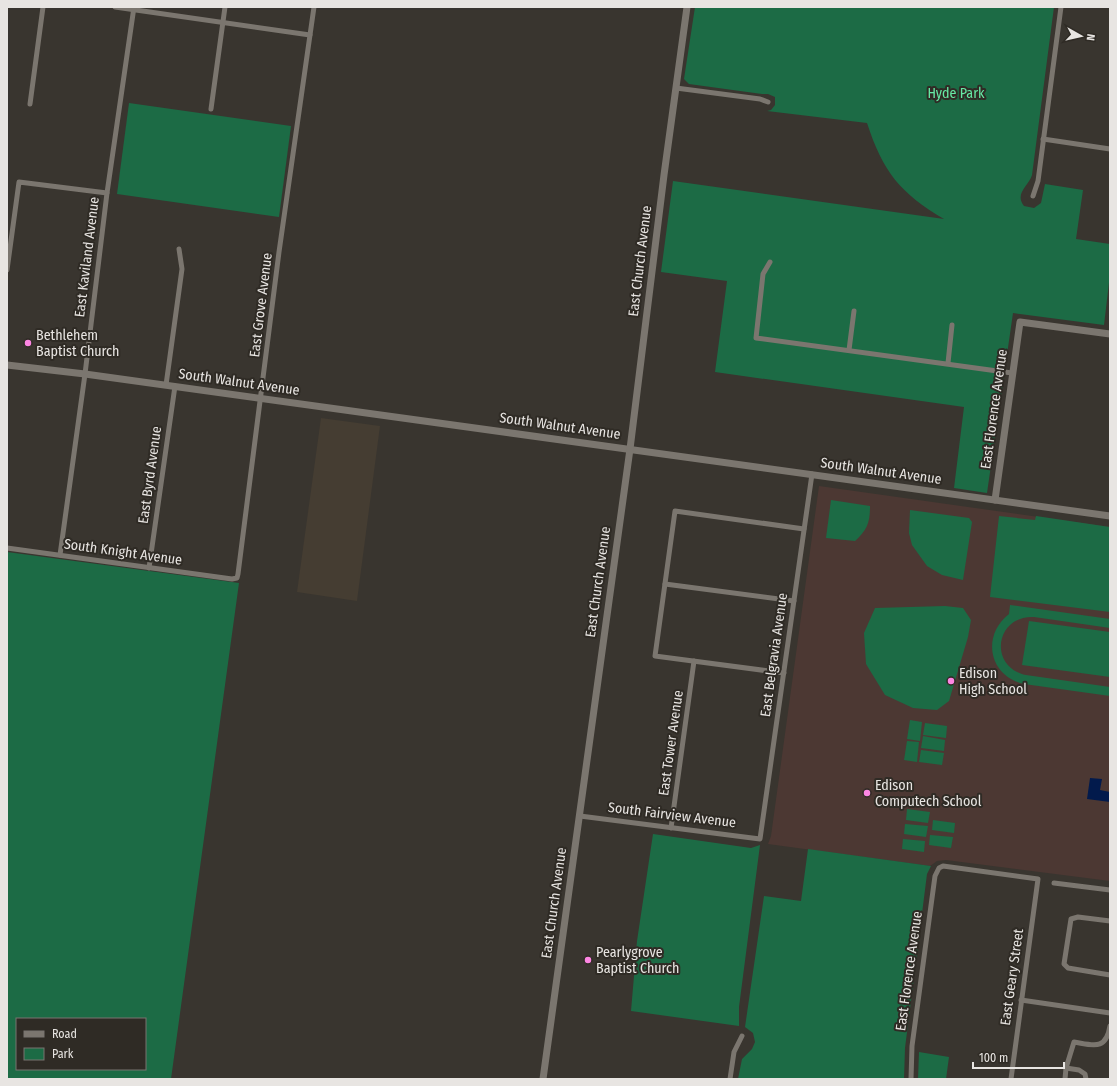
<svg xmlns="http://www.w3.org/2000/svg" width="1117" height="1086" font-family="'Fira Sans Condensed',sans-serif">
  <rect width="100%" height="100%" fill="#39352f"/>
  <path fill="#453d32" d="M321,418l59,8 -23,175 -60,-9z"/>
  <path fill="#4c3833" d="M819,486l291,41v354l-164,-21 -9,1 -7,5 -162,-22 3,-8z"/>
  <g fill="#1c6b45" fill-rule="evenodd">
    <path d="M695,7h359l-22,168c-3,11 -18,18 -8,31l10,2 7,-5 4,-19 38,6 -7,49 34,5v30l-6,51 -91,-12 -26,180 -33,-5 10,-81 -249,-35 12,-91 -66,-9 12,-91 271,38c-44,-26 -61,-47 -77,-96l-100,-12 4,-1 4,-5v-8l-7,-3h-6l-73,-10 -5,-5z"/>
    <path d="M129,103l162,23 -12,91 -162,-23z"/>
    <path d="M831,500l39,6c0,17 -3,24 -15,35l-29,-3z"/>
    <path d="M910,510l59,8 3,4 -9,58 -21,-5 -15,-9 -15,-21 -3,-12z"/>
    <path d="M999,516l36,4 1,-4 74,11v85l-120,-15z"/>
    <path d="M7,552l232,31 -68,496h-164zM17,1019h128v50h-128z"/>
    <path d="M1010,605l100,14v9l-76,-11c-39,-2 -46,50 -8,58l84,12v9l-86,-12c-35,-8 -43,-48 -15,-70z"/>
    <path d="M945,606l18,2 8,12 -3,17 -19,64 -12,9 -24,-2 -28,-13 -19,-31 -2,-31 11,-25z"/>
    <path d="M1029,621l81,11v45l-88,-12z"/>
    <path d="M910,720l12,2 -2,19 -13,-2z"/>
    <path d="M925,723l22,3 -1,12 -23,-3z"/>
    <path d="M923,736l22,4 -1,11 -23,-3z"/>
    <path d="M907,741l12,1 -2,20 -13,-2z"/>
    <path d="M921,750l23,3 -2,12 -23,-3z"/>
    <path d="M907,809l23,3 -2,11 -22,-3z"/>
    <path d="M933,820l22,3 -1,10 -22,-3z"/>
    <path d="M905,824l23,2 -2,11 -22,-3z"/>
    <path d="M653,834l98,14 9,-3 -21,162v19l-108,-15 6,-70z"/>
    <path d="M930,835l23,2 -2,11 -22,-3z"/>
    <path d="M903,839l22,2 -1,11 -22,-3z"/>
    <path d="M808,849l123,17 -4,8 -22,174 -1,31h-166l4,-20 10,-10 3,-7 -2,-9 -8,-6 19,-131 37,5z"/>
    <path d="M919,1052l30,5 -3,22h-28z"/>
  </g>
  <path fill="#021a4c" d="M1090,778l12,1 -2,11 10,2v10l-23,-3z"/>
  <g fill="none" stroke-linecap="round" stroke-linejoin="round">
    <g stroke="#7b766f" stroke-width="5">
      <path d="M115,7l195,28"/>
      <path d="M676,88l84,11 8,3"/>
      <path d="M30,104l13,-97"/>
      <path d="M211,109l14,-102"/>
      <path d="M1043,139l67,10"/>
      <path d="M1033,196l5,-15 23,-174"/>
      <path d="M770,262l-7,12 -7,64 256,35"/>
      <path d="M7,270l12,-88 88,11"/>
      <path d="M849,350l5,-39"/>
      <path d="M948,363l4,-38"/>
      <path d="M166,385l16,-116 -3,-20"/>
      <path d="M7,548l225,31 5,-1 1,-4 41,-322 35,-245"/>
      <path d="M60,555l25,-181 22,-181 27,-186"/>
      <path d="M149,568l26,-182"/>
      <path d="M665,584l129,17"/>
      <path d="M784,673l-129,-17 20,-145 129,18"/>
      <path d="M580,816l180,23 52,-365"/>
      <path d="M671,828l23,-167"/>
      <path d="M1054,883l56,7"/>
      <path d="M1110,921l-32,-4 -7,2 -7,45 4,4 42,7"/>
      <path d="M1021,1000l89,13"/>
      <path d="M1066,1068l13,2 6,4 1,5"/>
      <path d="M730,1079l4,-27 8,-16"/>
      <path d="M911,1079l1,-33 23,-170 4,-8 4,-2 95,13 -27,200"/>
      <path d="M1065,1079l1,-11 8,-26c19,3 32,9 36,-16"/>
    </g>
    <g stroke="#7b766f" stroke-width="7">
      <path d="M7,365l78,9 1025,142"/>
      <path d="M995,500l25,-178 90,12"/>
      <path d="M543,1079l87,-630 34,-274 23,-168"/>
    </g>
  </g>
  <g fill="#fd86e3" stroke="#2f2b25" stroke-width="1.5">
    <circle cx="28" cy="343" r="4"/>
    <circle cx="951" cy="681" r="4"/>
    <circle cx="867" cy="793" r="4"/>
    <circle cx="588" cy="960" r="4"/>
  </g>
  <g text-anchor="middle" dominant-baseline="central" stroke-width="4" stroke-linejoin="round" paint-order="stroke">
    <g font-size="14" fill="#66eaa5" stroke="#2f2b25">
      <text x="956" y="93">Hyde Park</text>
    </g>
    <g font-size="14" fill="#e8e5e2" stroke="#2f2b25">
      <text transform="translate(87 257) rotate(-83)">East Kaviland Avenue</text>
      <text transform="translate(640 261) rotate(-83)">East Church Avenue</text>
      <text transform="translate(261 305) rotate(-83)">East Grove Avenue</text>
      <text transform="translate(239 382) rotate(8)">South Walnut Avenue</text>
      <text transform="translate(994 409) rotate(-82)">East Florence Avenue</text>
      <text transform="translate(560 426) rotate(8)">South Walnut Avenue</text>
      <text transform="translate(881 471) rotate(8)">South Walnut Avenue</text>
      <text transform="translate(150 475) rotate(-82)">East Byrd Avenue</text>
      <text transform="translate(123 552) rotate(8)">South Knight Avenue</text>
      <text transform="translate(598 582) rotate(-82)">East Church Avenue</text>
      <text transform="translate(774 655) rotate(-82)">East Belgravia Avenue</text>
      <text transform="translate(671 743) rotate(-82)">East Tower Avenue</text>
      <text transform="translate(672 815) rotate(7)">South Fairview Avenue</text>
      <text transform="translate(554 903) rotate(-82)">East Church Avenue</text>
      <text transform="translate(909 971) rotate(-82)">East Florence Avenue</text>
      <text transform="translate(1012 977) rotate(-82)">East Geary Street</text>
    </g>
    <g font-size="14" fill="#e8e5e2" stroke="#2f2b25" text-anchor="start">
      <text x="36" y="335">Bethlehem<tspan x="36" dy="16">Baptist Church</tspan></text>
      <text x="959" y="673">Edison<tspan x="959" dy="16">High School</tspan></text>
      <text x="875" y="785">Edison<tspan x="875" dy="16">Computech School</tspan></text>
      <text x="596" y="952">Pearlygrove<tspan x="596" dy="16">Baptist Church</tspan></text>
    </g>
  </g>
  <rect width="1117" height="1086" fill="none" stroke="#e8e5e2" stroke-width="16"/>
  <rect x="16" y="1018" width="130" height="52" fill="#2f2b25" stroke="#797571"/>
  <rect x="24" y="1031" width="20" height="6" fill="#7b766f" stroke="#797571"/>
  <text x="52" y="1038" font-size="12" fill="#e8e5e2">Road</text>
  <rect x="24" y="1048" width="20" height="12" fill="#1c6b45" stroke="#797571"/>
  <text x="52" y="1058" font-size="12" fill="#e8e5e2">Park</text>
  <g transform="translate(1081 36) rotate(98)" stroke="#2f2b25" stroke-width="3" paint-order="stroke">
  <path d="M0-3L7 15L0 10L-7 15Z" fill="#e8e5e2"/>
  <text y="-6" font-size="11" font-weight="bold" text-anchor="middle" fill="#e8e5e2">N</text>
  </g>
  <path d="M973 1062v6h91v-6" fill="none" stroke="#e8e5e2" stroke-width="2"/>
  <text x="979" y="1062" font-size="12" fill="#e8e5e2" stroke="#2f2b25" stroke-width="3" paint-order="stroke">100 m</text>
</svg>
